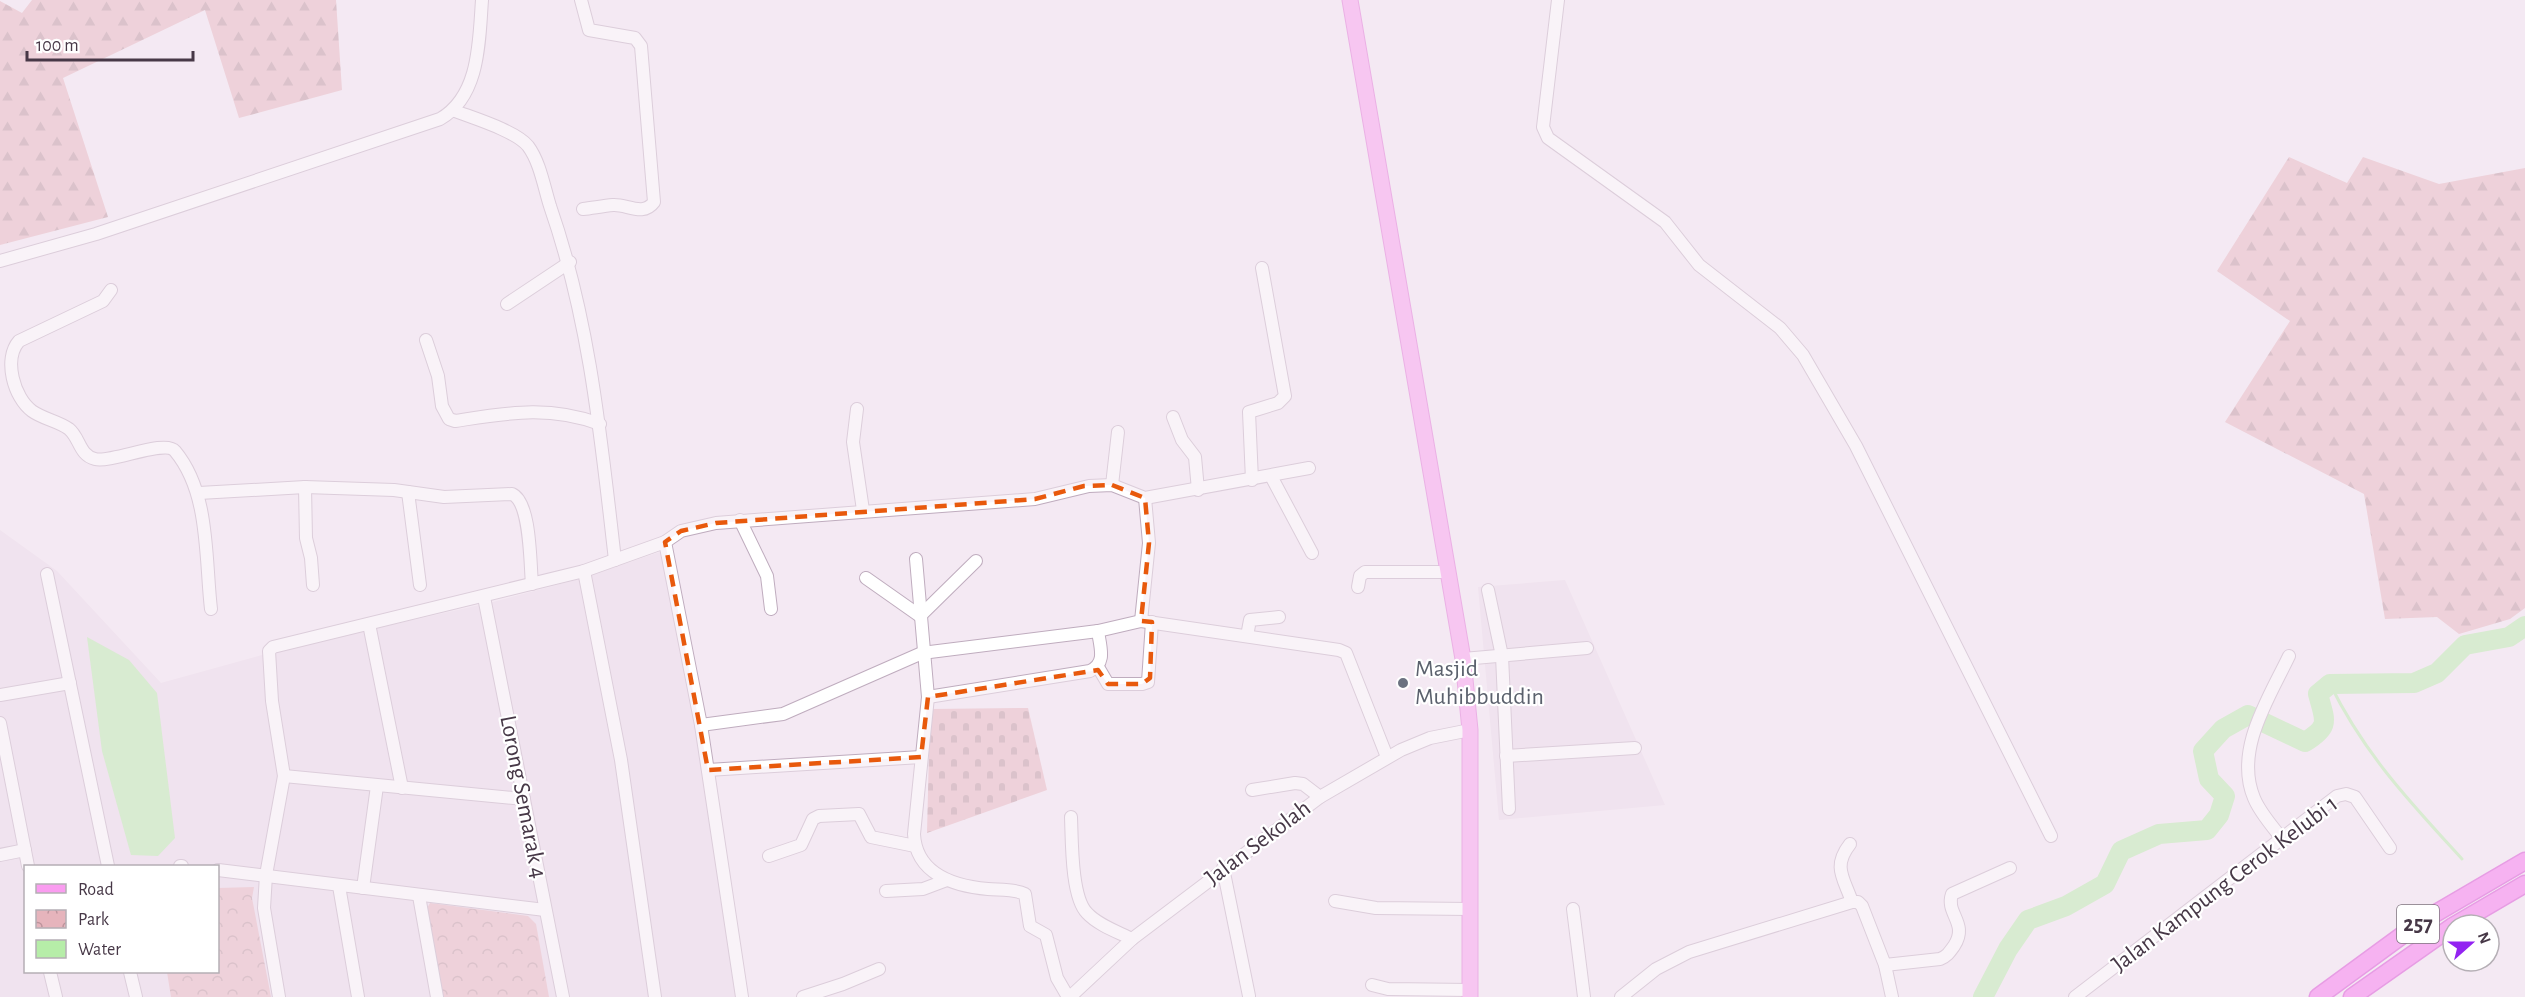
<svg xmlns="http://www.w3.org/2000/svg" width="2525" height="997" font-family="'Alegreya Sans',sans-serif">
  <defs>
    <pattern id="forest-firs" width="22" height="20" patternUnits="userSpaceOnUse" patternTransform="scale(1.5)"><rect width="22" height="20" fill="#e6b4bc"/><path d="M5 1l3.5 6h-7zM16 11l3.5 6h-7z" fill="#bc939b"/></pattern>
    <pattern id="cemetery-stones" width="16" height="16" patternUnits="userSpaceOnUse" patternTransform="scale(1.5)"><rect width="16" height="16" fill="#e6b4bc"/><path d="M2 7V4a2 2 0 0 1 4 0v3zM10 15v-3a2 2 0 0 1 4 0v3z" fill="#bc939b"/></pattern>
    <pattern id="park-crowns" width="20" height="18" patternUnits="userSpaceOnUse" patternTransform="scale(1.5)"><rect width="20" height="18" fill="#e6b4bc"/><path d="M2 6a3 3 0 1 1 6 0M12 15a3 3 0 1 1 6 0" fill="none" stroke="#bc939b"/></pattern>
  </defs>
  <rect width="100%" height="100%" fill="#f4e9f3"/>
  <g fill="#ebdbea" fill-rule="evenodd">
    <path d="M0,530l57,41 104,112 119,-33 213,-48 83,-22 84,-28 36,172 40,273h-736zM26,866h192v106h-192z"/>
    <path d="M1565,580l100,225 -166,15 -21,-233z"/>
  </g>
  <g fill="url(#forest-firs)">
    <path d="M32,0h304l6,90 -103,28 -34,-108 -142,68 45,139 -108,28v-244l22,12z"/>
    <path d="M2289,157l58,26 16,-26 76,27 86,-16v440l-15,11 -51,15 -22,-17 -52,2 -21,-125 -139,-72 65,-101 -73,-50z"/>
  </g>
  <path fill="url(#cemetery-stones)" d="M1028,708l19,82 -120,43 3,-124z"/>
  <g fill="url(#park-crowns)">
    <path d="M254,887l-2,11 19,99h-100l-4,-25h51v-84z"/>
    <path d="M430,903l98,13 8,8 13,73h-106l-17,-87z"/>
  </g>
  <path fill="#b6eda8" d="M87,637l42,23 28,33 18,145 -17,18 -27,-1 -29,-104z"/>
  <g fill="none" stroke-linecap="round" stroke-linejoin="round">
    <path stroke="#b6eda8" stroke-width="3" d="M2330,684c35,71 80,118 132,175"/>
    <path stroke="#b6eda8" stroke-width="20" d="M1983,997l25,-48 20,-29 38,-14 39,-22 16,-33 38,-17 48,-4 12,-15 6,-19 -16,-17 -6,-28 20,-22 25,-14 57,27c26,-16 20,-21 13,-48l12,-10 84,-1 23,-10 28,-28 44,-8 16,-11"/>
    <g stroke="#bfacbe" stroke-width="14">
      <g id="minor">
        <path d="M581,0l8,30 46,8 6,8 13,156c-11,15 -27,2 -41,3 -10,1 -21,3 -30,4"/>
        <path d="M1558,0l-15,127 5,11 117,84 34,43 81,63 23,27 53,91 195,390"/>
        <path d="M455,111c18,7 61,20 73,35 12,16 16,41 22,60 40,115 51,233 65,354"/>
        <path d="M0,261l96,-27 344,-115c40,-23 39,-78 42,-119"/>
        <path d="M111,290l-8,11 -84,40c-16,18 -5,57 13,70 11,8 26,10 37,18 11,9 10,26 26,30 17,4 70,-20 80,-8 35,42 30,107 36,158"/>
        <path d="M507,304l63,-42"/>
        <path d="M426,340l12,36 4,30 7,13 6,2c53,-8 93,-16 145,3"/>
        <path d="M857,409l-4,33 10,68"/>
        <path d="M1173,417l9,23 13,17 3,33"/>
        <path d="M1271,476l41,77"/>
        <path d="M1252,480l-3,-68 29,-9 7,-7 -23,-128"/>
        <path d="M1112,485l6,-53"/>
        <path d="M305,487l1,51 5,20 2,27"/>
        <path d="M408,492l12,93"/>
        <path d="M199,493l106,-6 89,3 50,7 68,-3c19,8 18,70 20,90"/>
        <path d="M740,520l27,56 4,33"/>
        <path d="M665,542l16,-11 35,-8 319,-24 54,-13 23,-1 33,13 164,-30"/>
        <path d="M916,559l12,138 -14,137c2,40 40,52 74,55 12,1 27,0 37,5l5,32 16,9 11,43 11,19"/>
        <path d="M584,571l37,189 34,237"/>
        <path d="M47,574l61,292"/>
        <path d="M866,578l54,38 56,-55"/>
        <path d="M1358,587l2,-11 5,-4h83"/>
        <path d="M1488,590l14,66 7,153"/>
        <path d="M484,597l79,400"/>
        <path d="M1141,621l8,-78 -4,-45"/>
        <path d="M369,624l33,164"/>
        <path d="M1247,636l3,-16 29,-3"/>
        <path d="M1463,659l124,-11"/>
        <path d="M1098,667l10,17h34l6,-2 4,-60"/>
        <path d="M0,695l70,-12"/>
        <path d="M928,697l162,-26c17,-8 10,-24 8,-40"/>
        <path d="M0,723l28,143"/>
        <path d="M701,725l82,-11 139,-61 176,-22 43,-10 198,29 7,3 41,104"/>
        <path d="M1506,756l129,-8"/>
        <path d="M708,770l213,-13"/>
        <path d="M284,776l240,23"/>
        <path d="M1252,790l43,-7 8,1 17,13"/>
        <path d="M1071,817c1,23 0,80 16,96 11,12 31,19 45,26"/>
        <path d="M2283,840c-10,-13 -23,-27 -29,-42 -20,-48 15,-100 35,-142"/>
        <path d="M1850,844c-18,23 -6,34 2,58"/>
        <path d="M0,855l25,-5"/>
        <path d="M769,856l32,-11 12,-26 6,-3 40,-2 12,23 44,9"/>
        <path d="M180,866h2"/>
        <path d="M1223,868l26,128"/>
        <path d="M218,870l327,40"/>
        <path d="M339,886l19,111"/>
        <path d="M363,888l14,-102"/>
        <path d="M886,891l37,-2 24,-9"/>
        <path d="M419,896l18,101"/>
        <path d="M1335,901l41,7 94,1"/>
        <path d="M1573,909l11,88"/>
        <path d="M1885,965l55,-6c7,-3 9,-6 14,-13 15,-23 -9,-32 -2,-52l58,-26"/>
        <path d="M50,972l6,25"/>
        <path d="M130,972l6,25"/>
        <path d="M1372,985l16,4 82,1"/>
        <path d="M279,997l-15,-89 2,-33 18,-99 -12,-75 -3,-50 4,-4 311,-76 81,-29 36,183 41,272"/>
        <path d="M803,997l40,-13 36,-15"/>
        <path d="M1070,997l62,-58 188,-142 81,-47 29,-12 40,-8"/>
        <path d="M1621,997l35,-28 33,-17 163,-50h6l4,4 23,59 7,32"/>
        <path d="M2075,997l262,-201 9,-2 9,3 35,51"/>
      </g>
    </g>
    <g stroke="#df6cd4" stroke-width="17">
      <path id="major" d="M1350,0l113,659 7,71v267"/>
    </g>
    <g stroke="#d740d3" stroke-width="19">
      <g id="highway">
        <path d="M2455,925l70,-41"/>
        <path d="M2318,997l101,-74 106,-62"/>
        <path d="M2352,997l101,-71"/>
      </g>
    </g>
    <use href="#minor" stroke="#fff" stroke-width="12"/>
    <use href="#major" stroke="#fa9cf0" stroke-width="15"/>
    <use href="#highway" stroke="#f870ef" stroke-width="16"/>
  </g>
  <path d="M0 0H2525V997H0ZM1112,485l33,13 4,45 -8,78 11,1 -2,56 -8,6h-34l-10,-14 -170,27 -7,60 -213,13 -43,-228 16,-11 35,-8 319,-24 49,-13z" fill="#f4e9f3" fill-opacity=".55" fill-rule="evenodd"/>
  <path fill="none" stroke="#e8590c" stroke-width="4.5" stroke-dasharray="12 8" stroke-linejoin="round" d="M1112,485l33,13 4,45 -8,78 11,1 -2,56 -8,6h-34l-10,-14 -170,27 -7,60 -213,13 -43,-228 16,-11 35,-8 319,-24 49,-13z"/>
  <circle fill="#6b7280" stroke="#fff" stroke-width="2" cx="1403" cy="683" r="6"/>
  <g text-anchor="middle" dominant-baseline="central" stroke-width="4.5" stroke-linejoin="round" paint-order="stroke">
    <rect fill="#fff" stroke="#7e747e" stroke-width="1.5" x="2397" y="905" width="42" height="38" rx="4.5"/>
    <g font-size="22" font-weight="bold" fill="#473847">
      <text x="2418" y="924">257</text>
    </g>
    <g font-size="24" fill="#5b616d" stroke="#fff" text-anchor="start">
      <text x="1415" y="669">Masjid<tspan x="1415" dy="28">Muhibbuddin</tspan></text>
    </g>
    <g font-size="24" fill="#473847" stroke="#fff">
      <text transform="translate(523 797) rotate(79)">Lorong Semarak 4</text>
      <text transform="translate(1258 843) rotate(-37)">Jalan Sekolah</text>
      <text transform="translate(2225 884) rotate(-37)">Jalan Kampung Cerok Kelubi 1</text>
    </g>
  </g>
  <rect x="24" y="865" width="195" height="108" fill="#ffffff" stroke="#b5afb5" stroke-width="1.5"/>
  <rect x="36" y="884" width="30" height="9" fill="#fa9cf0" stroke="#b5afb5" stroke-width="1.5"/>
  <text x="78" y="895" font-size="18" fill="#473847">Road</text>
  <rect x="36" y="910" width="30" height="18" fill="url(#park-crowns)" stroke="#b5afb5" stroke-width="1.5"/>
  <text x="78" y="925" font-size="18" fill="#473847">Park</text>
  <rect x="36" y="940" width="30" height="18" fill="#b6eda8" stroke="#b5afb5" stroke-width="1.5"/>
  <text x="78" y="955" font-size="18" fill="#473847">Water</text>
  <g transform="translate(2471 943) rotate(69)"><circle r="28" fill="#ffffff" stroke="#b5afb5" stroke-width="1.5"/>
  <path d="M0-4.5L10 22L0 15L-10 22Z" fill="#9323f1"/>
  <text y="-9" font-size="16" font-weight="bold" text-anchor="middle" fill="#473847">N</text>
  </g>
  <path d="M27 51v9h166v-9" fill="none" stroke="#473847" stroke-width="3"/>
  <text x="36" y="51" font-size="18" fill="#473847" stroke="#ffffff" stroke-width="4.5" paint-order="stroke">100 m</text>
</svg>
